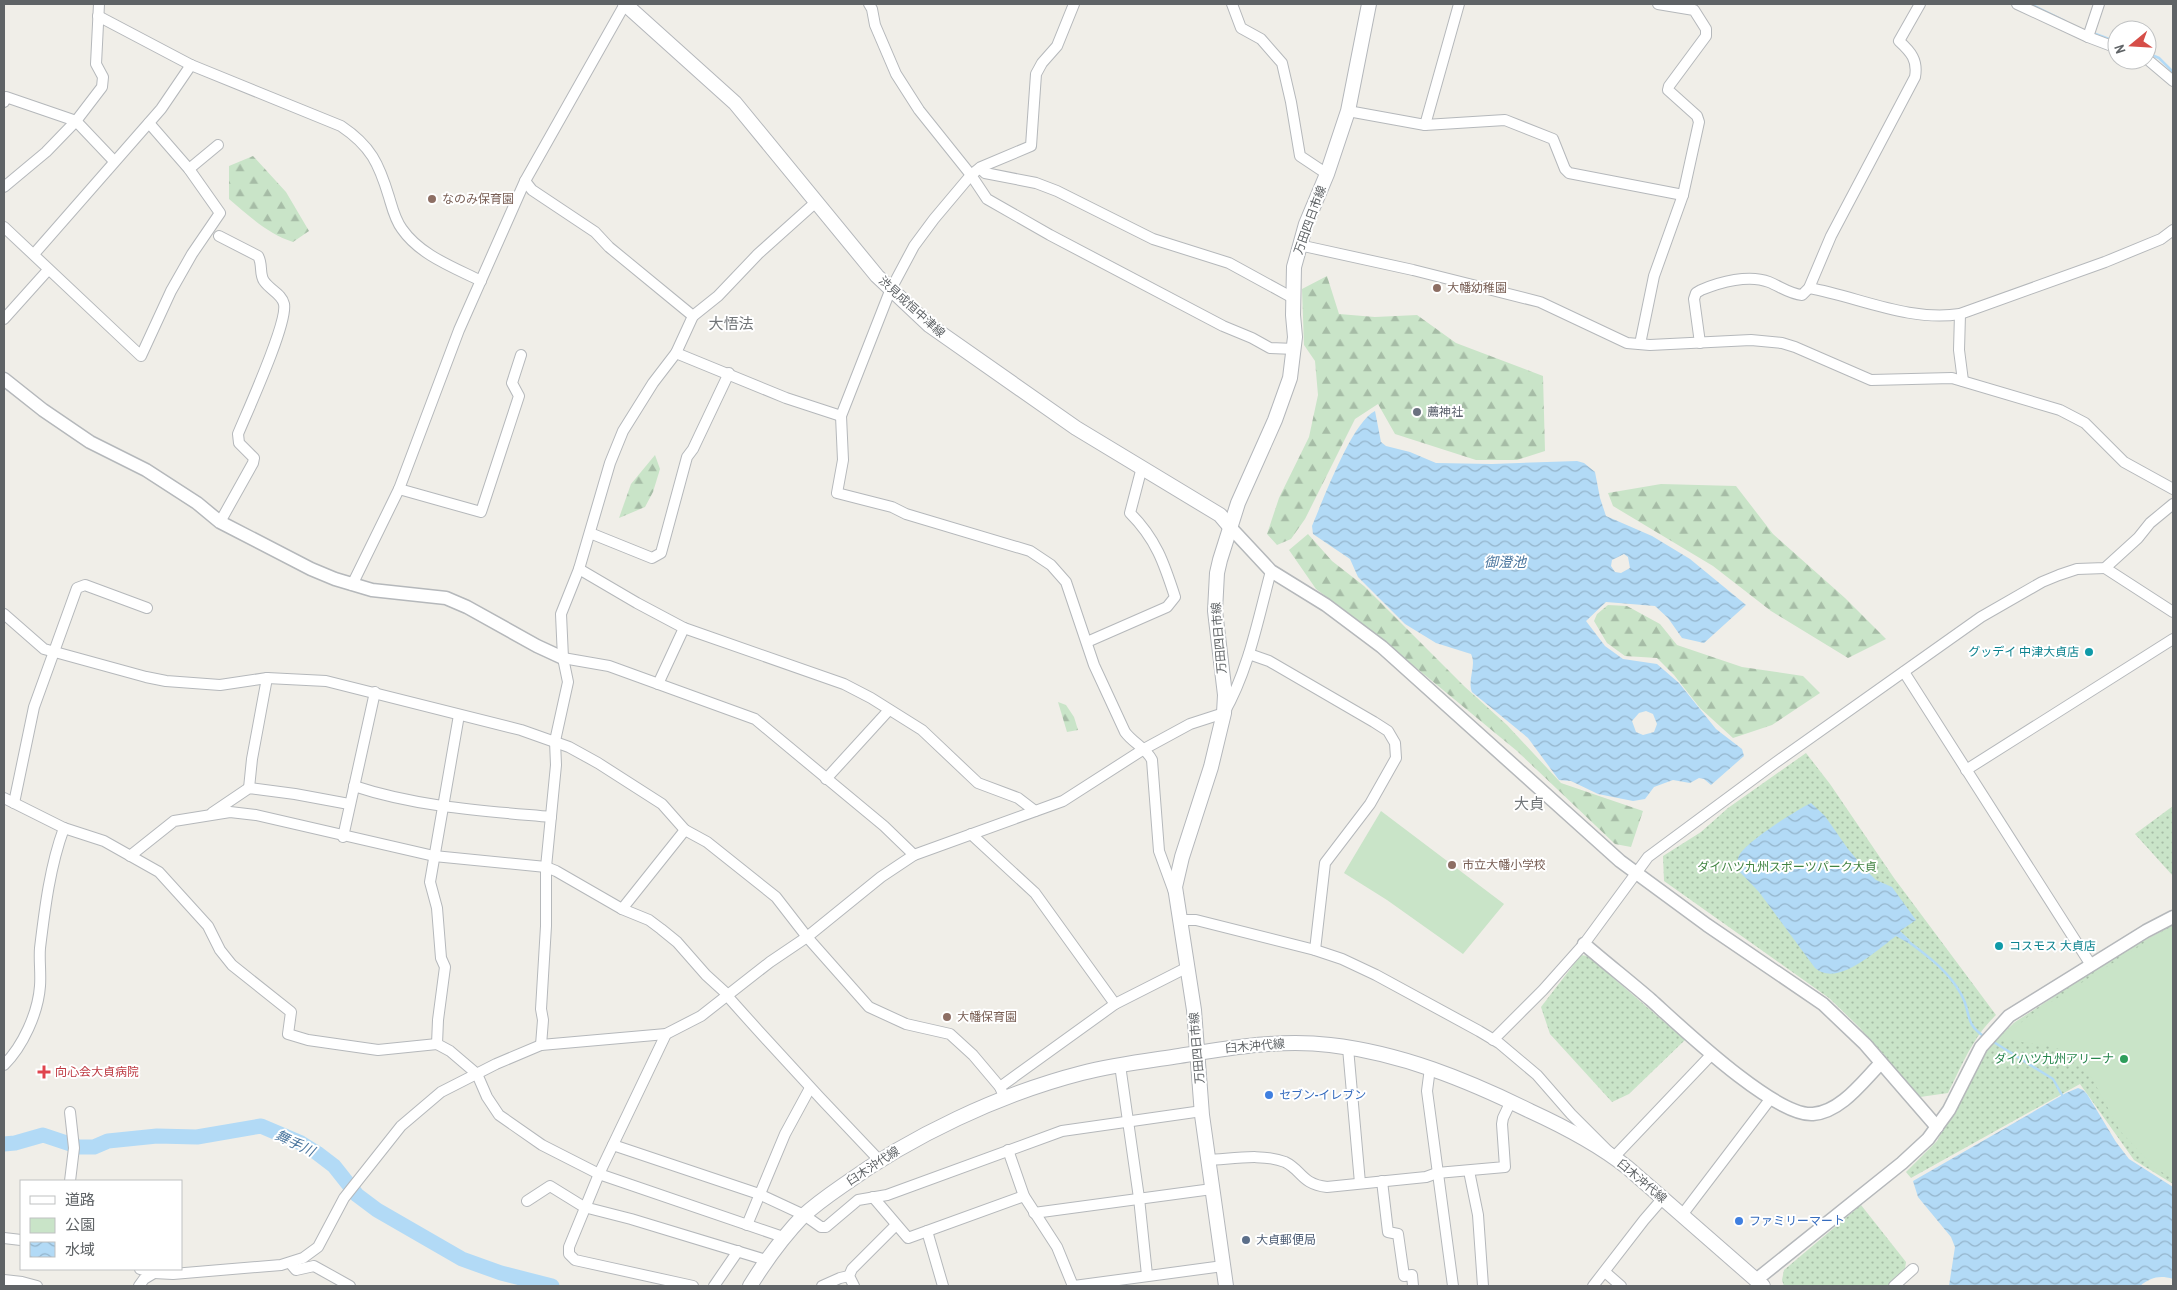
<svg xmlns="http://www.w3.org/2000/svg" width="2177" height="1290" font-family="'Archivo Narrow','Noto Sans JP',sans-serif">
  <defs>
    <pattern id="green-dots" width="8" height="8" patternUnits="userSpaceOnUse" patternTransform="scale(1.25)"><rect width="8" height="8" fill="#c9e4c8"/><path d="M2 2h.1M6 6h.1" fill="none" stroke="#a6bca6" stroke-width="1.8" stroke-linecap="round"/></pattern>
    <pattern id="forest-firs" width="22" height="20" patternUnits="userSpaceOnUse" patternTransform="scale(1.25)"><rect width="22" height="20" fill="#c9e4c8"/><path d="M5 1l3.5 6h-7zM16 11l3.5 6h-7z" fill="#a6bca6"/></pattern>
    <pattern id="water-waves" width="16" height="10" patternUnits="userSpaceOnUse" patternTransform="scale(1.25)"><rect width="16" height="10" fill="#b2daf6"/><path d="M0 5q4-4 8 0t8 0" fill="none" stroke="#94b4cb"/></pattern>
  </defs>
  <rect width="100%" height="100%" fill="#f0eee8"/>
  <g fill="url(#green-dots)">
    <path d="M1806,753l24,31 64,94 102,137c-23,22 -34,50 -48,78l-28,4 -61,-70 -30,-29 -165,-117 -1,-25 38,-24 27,-24z"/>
    <path d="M2173,806v70l-38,-42z"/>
    <path d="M2173,925v259l-39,-24 -54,-76 -169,94 -5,-6 31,-31 50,-93 28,-26 106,-69z"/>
    <path d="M1581,955l7,1 97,84 -56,54 -17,8 -62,-68 -9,-27z"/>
    <path d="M1861,1205l45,57 -1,7 -18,17h-103l-2,-6 2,-10z"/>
  </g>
  <g fill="url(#forest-firs)">
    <path d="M253,156l33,36 23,39 -16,11c-25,-8 -44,-26 -64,-43v-33z"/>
    <path d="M1327,276l12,38 36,3 42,-2 39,28 87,33 2,75 -28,9h-41l-81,-26 -17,-30 -23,15 -50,100 -14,20 -14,6 -10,-11 12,-36 30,-61 9,-42 -3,-34 -11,-16 -2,-56z"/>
    <path d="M655,455l5,14 -7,23 -8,15 -26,11 12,-34z"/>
    <path d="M1661,484l75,2 37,48 72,64 41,41 -38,19 -77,-47 -58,-45 -100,-60 -5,-13z"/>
    <path d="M1308,534l24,27 32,25 101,101 42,38 54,58 82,28 -12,36 -16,-3 -98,-93 -154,-127 -47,-35 -27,-39z"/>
    <path d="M1608,605l19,1 33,18 17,21 65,22 61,9 17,17 -48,32 -39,13 -33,-30 -26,-33 -17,-17 -32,-2 -18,-13 -13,-22 3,-7z"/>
    <path d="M1058,702l8,3 8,12 4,13 -11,2z"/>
  </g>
  <g fill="#c9e4c8">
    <path d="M1381,811l123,93 -41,50 -76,-54 -43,-27z"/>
    <path d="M2173,927v252l-18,-11 -35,-37 -27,-51 -25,-28 -15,-5 -52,-8 28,-23 136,-86z"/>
  </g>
  <g fill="url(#water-waves)" fill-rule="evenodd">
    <path d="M1375,411l6,31 5,4 24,6 26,11 56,1 85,-3 7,2 11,9 5,26 6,18 46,20 38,23 56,46 -42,38 -22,-5 -14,-20 -13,-12 -49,-4 -20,19 19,25 18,13 34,5 22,19 37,46 26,20 2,7 -33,29 -7,-6 -5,-1 -9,5 -17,-3 -19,7 -9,12 -12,2 -35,-7 -27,-13 -12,-1 -31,-42 -56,-46c-5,-13 5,-26 -1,-38l-35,-11 -31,-19 -47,-47 -8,-18 -37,-25 -1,-8c11,-26 40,-104 63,-115zM1624,554l4,3 2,11 -9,5 -6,-1 -4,-6 1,-6zM1646,711l7,3 4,10 -3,8 -11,3 -7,-3 -4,-11 7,-8z"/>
    <path d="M1811,803l14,13 23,33 18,21 10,10 16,7 24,33 -16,11 10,9 -2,3 -12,-7c-19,14 -59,52 -81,32l-56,-76 -22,-23c0,-6 0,-10 3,-15 9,-14 55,-43 71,-51z"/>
    <path d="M2078,1088l5,2 4,4 29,48 13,17 44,28v92c-13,-4 -22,-2 -33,7h-191l6,-39 -4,-10 -33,-40 -5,-16 153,-88z"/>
  </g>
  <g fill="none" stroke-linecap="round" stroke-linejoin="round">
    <g stroke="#b2daf6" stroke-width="2.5">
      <path d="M2030,4l35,17"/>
      <path d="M2093,33l24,9"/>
      <path d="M2147,53l12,5 14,14"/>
      <path d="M1909,942c20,15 40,30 52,52 11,19 2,29 24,43"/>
      <path d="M1992,1041l61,38 9,16"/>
    </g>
    <path stroke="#b2daf6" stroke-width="15" d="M4,1144l11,-1 28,-8 36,12h15l14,-6 49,-5 40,1 64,-11 40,17 16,10 17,13 23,29 20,15 85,49 39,14 51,13"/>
    <g stroke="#b5b8bb" stroke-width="12">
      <g id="minor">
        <path d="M869,4l3,5 3,16 21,49 23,36 52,65 16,24 63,36 173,91 29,12 18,10 25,1"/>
        <path d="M1074,4l-17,42 -15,17 -6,11 -5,72 -50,21 -10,8 -37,44 -20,27 -24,45 -49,125 2,44 -6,33 55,14 14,7 124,37 21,14 15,17 28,83 31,67c8,11 21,16 27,28l7,91 15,41"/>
        <path d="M1232,4l9,24 20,11 21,24 9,39 9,54 27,18"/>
        <path d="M2017,4l71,33 29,11"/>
        <path d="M98,16l93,49 150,61c30,20 38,38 48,71 3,10 6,23 13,32 18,26 51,38 79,52"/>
        <path d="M2088,37l11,-33"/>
        <path d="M2147,59l26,22"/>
        <path d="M4,102l2,-5 70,24 38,40"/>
        <path d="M1348,111l77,14 80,-5 48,19 12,30 4,4 114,22"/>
        <path d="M1425,125l34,-121"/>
        <path d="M980,168l5,5 51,10 21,8 96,48 76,24 64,35"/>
        <path d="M189,169l29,-24"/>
        <path d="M525,181l7,9 63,42 14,15 84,69"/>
        <path d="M4,187l42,-35 30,-31 26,-34 1,-10 -7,-13 3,-60"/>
        <path d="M4,227l137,129 30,-65 21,-37 28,-41 -31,-44 -40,-46"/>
        <path d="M219,236l39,20c5,8 1,18 6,25 6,9 18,13 20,23 4,19 -37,108 -46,130l1,9 15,15 -1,5 -33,59"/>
        <path d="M1299,245l114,25 127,32 87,41 23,2 101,-5 31,3 13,4 76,33 81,-2 108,32 25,13 39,39 49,27"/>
        <path d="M34,254l127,-145 30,-44"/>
        <path d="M1809,288c50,9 100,34 151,26l145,-52 56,-23 12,-9"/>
        <path d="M1960,314l-1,36 4,31"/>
        <path d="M4,319l44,-49"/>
        <path d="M1700,343l-6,-44 2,-6 5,-3c19,-8 48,-16 68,-8 12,5 21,12 33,13l7,-7 22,-52 84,-159c3,-17 -4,-25 -16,-36l21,-37"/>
        <path d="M1640,344l14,-68 29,-81 16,-73 -2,-6 -29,-26 1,-4 37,-50v-7l-12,-19 -36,-6"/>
        <path d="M676,353l110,45 55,18"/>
        <path d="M399,489l82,23 38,-116 -7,-13 9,-28"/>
        <path d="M590,533l62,25 9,-5 26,-96 6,-8 36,-76"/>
        <path d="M2105,568l68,44"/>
        <path d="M579,569l58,34 47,25 160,56 27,14 51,32 56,53 40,15 17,13"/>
        <path d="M352,585l47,-96 60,-159 66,-149 100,-177"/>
        <path d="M4,614l40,35 102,28 20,4 54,4 47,-7 59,3 195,49 48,17 29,16 64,41 23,26 22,12 69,55 31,40 62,70 37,17 44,10 23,21 27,32 5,12"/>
        <path d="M1087,642l80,-35 8,-10c-11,-34 -19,-58 -45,-84l12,-46"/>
        <path d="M1249,654l20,7 105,61 14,9 7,12 1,15 -26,46 -45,59 -10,87"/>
        <path d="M563,658l46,8 146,53 129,107 30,29"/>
        <path d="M1904,672l187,293"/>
        <path d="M658,684l26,-56"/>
        <path d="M459,715l-29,167 7,26 4,50 4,9 -7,53 -1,24 13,7 27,23 10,23 12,18 43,30 57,29 184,63"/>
        <path d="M1966,770l207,-131"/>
        <path d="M826,779l63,-69"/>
        <path d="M354,786c63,21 131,25 197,31"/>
        <path d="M249,788l3,-29 15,-81"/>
        <path d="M4,798l60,30 40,13 55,31 49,54 12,24 12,15 59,47 -3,22 20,6 70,10 59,-6"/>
        <path d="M14,803l20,-96 43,-119 8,-3 62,23"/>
        <path d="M212,813l37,-25 46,6 54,10"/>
        <path d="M971,834l64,59 80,111"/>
        <path d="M343,837l32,-145"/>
        <path d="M130,856l44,-35 56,-9 26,3 178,41 112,11 10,4 66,38 27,11 12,9 16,13 29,33 22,20 2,4c49,55 99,109 150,162"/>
        <path d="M622,909l63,-79"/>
        <path d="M1180,920h16l119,30 27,9 34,16 103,56 20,12 38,32 34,39 43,43 98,-103"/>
        <path d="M666,1034l-67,140 -30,73v7l6,6 118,26"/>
        <path d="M1493,1040l50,-50 41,-46 64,-87 127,-94 206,-146 61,-35 17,-7 18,-6 28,-1 33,-30 12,-15 23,-19"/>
        <path d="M541,1045l2,-25 -2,-11 5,-83v-59l10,-102 -1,-24 13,-59 -5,-24 -2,-44 18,-45 31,-106 13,-32 30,-48 23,-30 17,-37 25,-20 40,-42 58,-52"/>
        <path d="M1348,1048l12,135"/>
        <path d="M4,1065c19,-19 34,-52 36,-79 1,-13 -1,-26 0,-38 5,-41 10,-82 24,-120"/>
        <path d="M1120,1065l19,133 8,77"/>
        <path d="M1430,1068l-3,23 26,195"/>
        <path d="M1000,1087l115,-83 71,-36"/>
        <path d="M613,1145l146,49 45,21 17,12h5l32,-27 29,-5 175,-64 140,-20"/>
        <path d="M1008,1150l16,46 33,51 16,39"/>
        <path d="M1208,1160c24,-1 54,-7 77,2 17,8 16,22 42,25l99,-10 11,-4 68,-6 -3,-43 1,-6 8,-17"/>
        <path d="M1469,1171l9,44 5,71"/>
        <path d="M70,1181l4,-33 -4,-36"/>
        <path d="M1382,1181l6,51 10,2 6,42 8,-1 1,11"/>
        <path d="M873,1197l35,41 116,-42"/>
        <path d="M527,1201l23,-15 34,21 47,12 135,41"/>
        <path d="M1034,1213l178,-24"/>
        <path d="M1682,1215l89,-117"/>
        <path d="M747,1225l38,-91 25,-46"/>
        <path d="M927,1231l16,55"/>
        <path d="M4,1238l17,2"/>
        <path d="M290,1263l6,7 18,-4 36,20"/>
        <path d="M140,1269l14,4 19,1 108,-9 22,-7 15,-11 26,-49 57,-72 40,-34 55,-28 45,-19 125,-11 35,-18 69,-54 37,-25 74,-60 33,-22 149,-54 81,-52 46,-25 34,-11c25,-44 34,-94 47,-142"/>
        <path d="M1605,1272l16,14"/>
        <path d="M4,1280l18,2 15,4"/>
        <path d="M139,1286l5,-7 10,-6"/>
        <path d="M714,1286l24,-35"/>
        <path d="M822,1286l18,-8 9,-2"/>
        <path d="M854,1286l-5,-10 3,-7 44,-44"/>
        <path d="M1074,1286l149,-20"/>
        <path d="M1593,1286l51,-66 19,-22"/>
        <path d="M1894,1286l19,-17"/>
      </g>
    </g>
    <g stroke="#b5b8bb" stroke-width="15">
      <g id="tertiary">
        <path d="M4,379l39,31 47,32 56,28 51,33 23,19 91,47 24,10 37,11 74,8 21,9 70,39 26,12"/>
        <path d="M1231,528l40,43 55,34 56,42 238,214 87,64 116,79 42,40 72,83"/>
        <path d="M1584,944c22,19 45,37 67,56 30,27 124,117 162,114 28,-2 50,-33 68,-51"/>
        <path d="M1756,1280l146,-117 26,-24 21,-29 32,-63 28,-31 137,-85 27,-14"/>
      </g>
    </g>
    <g stroke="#b4b7bb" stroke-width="16">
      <g id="secondary">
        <path d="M625,4l110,99 142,173 52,49 147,103 144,87 11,13"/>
        <path d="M750,1286c16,-26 32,-48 53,-70 12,-11 26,-21 39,-30 69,-50 158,-92 240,-113 31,-8 64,-12 97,-17 50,-8 100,-17 151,-11 71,8 137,35 200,66 35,16 68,33 98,57l135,118"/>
        <path d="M1226,1286l-24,-171 -8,-105 -19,-123 7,-30 29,-90 13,-54 1,-18 -10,-84 2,-38 3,-13 18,-57 37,-83 15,-42 5,-41 -2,-22 1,-48 12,-43 21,-50 21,-63 21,-107"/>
      </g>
    </g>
    <use href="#minor" stroke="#fff" stroke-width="10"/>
    <use href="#tertiary" stroke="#fff" stroke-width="12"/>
    <use href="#secondary" stroke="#fff" stroke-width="14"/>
  </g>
  <g fill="#8d6e63" stroke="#fff" stroke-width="2">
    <circle cx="432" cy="199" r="5"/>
    <circle cx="1437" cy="288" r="5"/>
    <circle cx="1452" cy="865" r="5"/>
    <circle cx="947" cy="1017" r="5"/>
  </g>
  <circle fill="#6b7280" stroke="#fff" stroke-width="2" cx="1417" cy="412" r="5"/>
  <g fill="#0f9aa8" stroke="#fff" stroke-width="2">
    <circle cx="2089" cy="652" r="5"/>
    <circle cx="1999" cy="946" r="5"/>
  </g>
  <circle fill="#2e9e5b" stroke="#fff" stroke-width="2" cx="2124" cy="1059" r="5"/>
  <path fill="#e0444e" stroke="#fff" stroke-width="2" d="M41.5 1064.5h5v5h5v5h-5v5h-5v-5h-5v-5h5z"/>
  <g fill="#3f7fe0" stroke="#fff" stroke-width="2">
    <circle cx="1269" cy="1095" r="5"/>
    <circle cx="1739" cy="1221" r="5"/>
  </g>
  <circle fill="#5c6f8a" stroke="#fff" stroke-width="2" cx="1246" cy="1240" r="5"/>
  <g text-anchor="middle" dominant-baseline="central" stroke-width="4" stroke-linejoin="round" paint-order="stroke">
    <g font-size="12" fill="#785e54" stroke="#fff" text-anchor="start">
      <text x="442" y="199">なのみ保育園</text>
      <text x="1447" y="288">大幡幼稚園</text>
      <text x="1462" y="865">市立大幡小学校</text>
      <text x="957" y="1017">大幡保育園</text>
    </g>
    <g font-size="12" fill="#5f6366" stroke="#fff">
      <text transform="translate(1310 220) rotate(-70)">万田四日市線</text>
      <text transform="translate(912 307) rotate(42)">渋見成恒中津線</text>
      <text transform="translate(1219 638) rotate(-95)">万田四日市線</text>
      <text transform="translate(1255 1046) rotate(-5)">臼木沖代線</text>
      <text transform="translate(1197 1048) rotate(-95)">万田四日市線</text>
      <text transform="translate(873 1166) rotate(-33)">臼木沖代線</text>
      <text transform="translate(1642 1181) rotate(40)">臼木沖代線</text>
    </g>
    <g font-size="12" fill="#5b616d" stroke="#fff" text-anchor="start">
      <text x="1427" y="412">薦神社</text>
    </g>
    <g font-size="12" fill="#0d838f" stroke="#fff" text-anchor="end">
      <text x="2079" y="652">グッデイ 中津大貞店</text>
      <text x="2009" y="946" text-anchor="start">コスモス 大貞店</text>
    </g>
    <g font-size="12" fill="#418442" stroke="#fff">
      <text x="1787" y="867">ダイハツ九州スポーツパーク大貞</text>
    </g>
    <g font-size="12" fill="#27864d" stroke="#fff" text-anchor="end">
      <text x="2114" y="1059">ダイハツ九州アリーナ</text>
    </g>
    <g font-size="12" fill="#be3a42" stroke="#fff" text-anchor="start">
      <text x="55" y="1072">向心会大貞病院</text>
    </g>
    <g font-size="12" fill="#366cbe" stroke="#fff" text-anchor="start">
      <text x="1279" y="1095">セブン-イレブン</text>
      <text x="1749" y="1221">ファミリーマート</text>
    </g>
    <g font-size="12" fill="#4e5e75" stroke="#fff" text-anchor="start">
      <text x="1256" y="1240">大貞郵便局</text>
    </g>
    <g font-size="14" font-style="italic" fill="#4c779f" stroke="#fff">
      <text x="1505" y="562">御澄池</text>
      <text transform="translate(295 1143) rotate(26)">舞手川</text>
    </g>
    <g font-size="15" fill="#717578" stroke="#fff">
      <text x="731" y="323">大悟法</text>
      <text x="1529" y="803">大貞</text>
    </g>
  </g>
  <rect width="2177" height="1290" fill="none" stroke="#5f6366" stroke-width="10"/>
  <rect x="20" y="1180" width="162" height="90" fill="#ffffff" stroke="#bfc1c2"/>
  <rect x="30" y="1196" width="25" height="8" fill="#ffffff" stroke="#bfc1c2"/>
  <text x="65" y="1205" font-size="15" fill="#5f6366">道路</text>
  <rect x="30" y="1218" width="25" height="15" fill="#c9e4c8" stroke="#bfc1c2"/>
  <text x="65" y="1230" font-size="15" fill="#5f6366">公園</text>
  <rect x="30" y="1242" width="25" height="15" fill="url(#water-waves)" stroke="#bfc1c2"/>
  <text x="65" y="1255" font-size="15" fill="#5f6366">水域</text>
  <g transform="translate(2132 45) rotate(252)"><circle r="24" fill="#ffffff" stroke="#bfc1c2"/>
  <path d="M0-4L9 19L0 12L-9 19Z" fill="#d64e48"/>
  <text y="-8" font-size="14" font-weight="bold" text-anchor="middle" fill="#5f6366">N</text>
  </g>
</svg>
